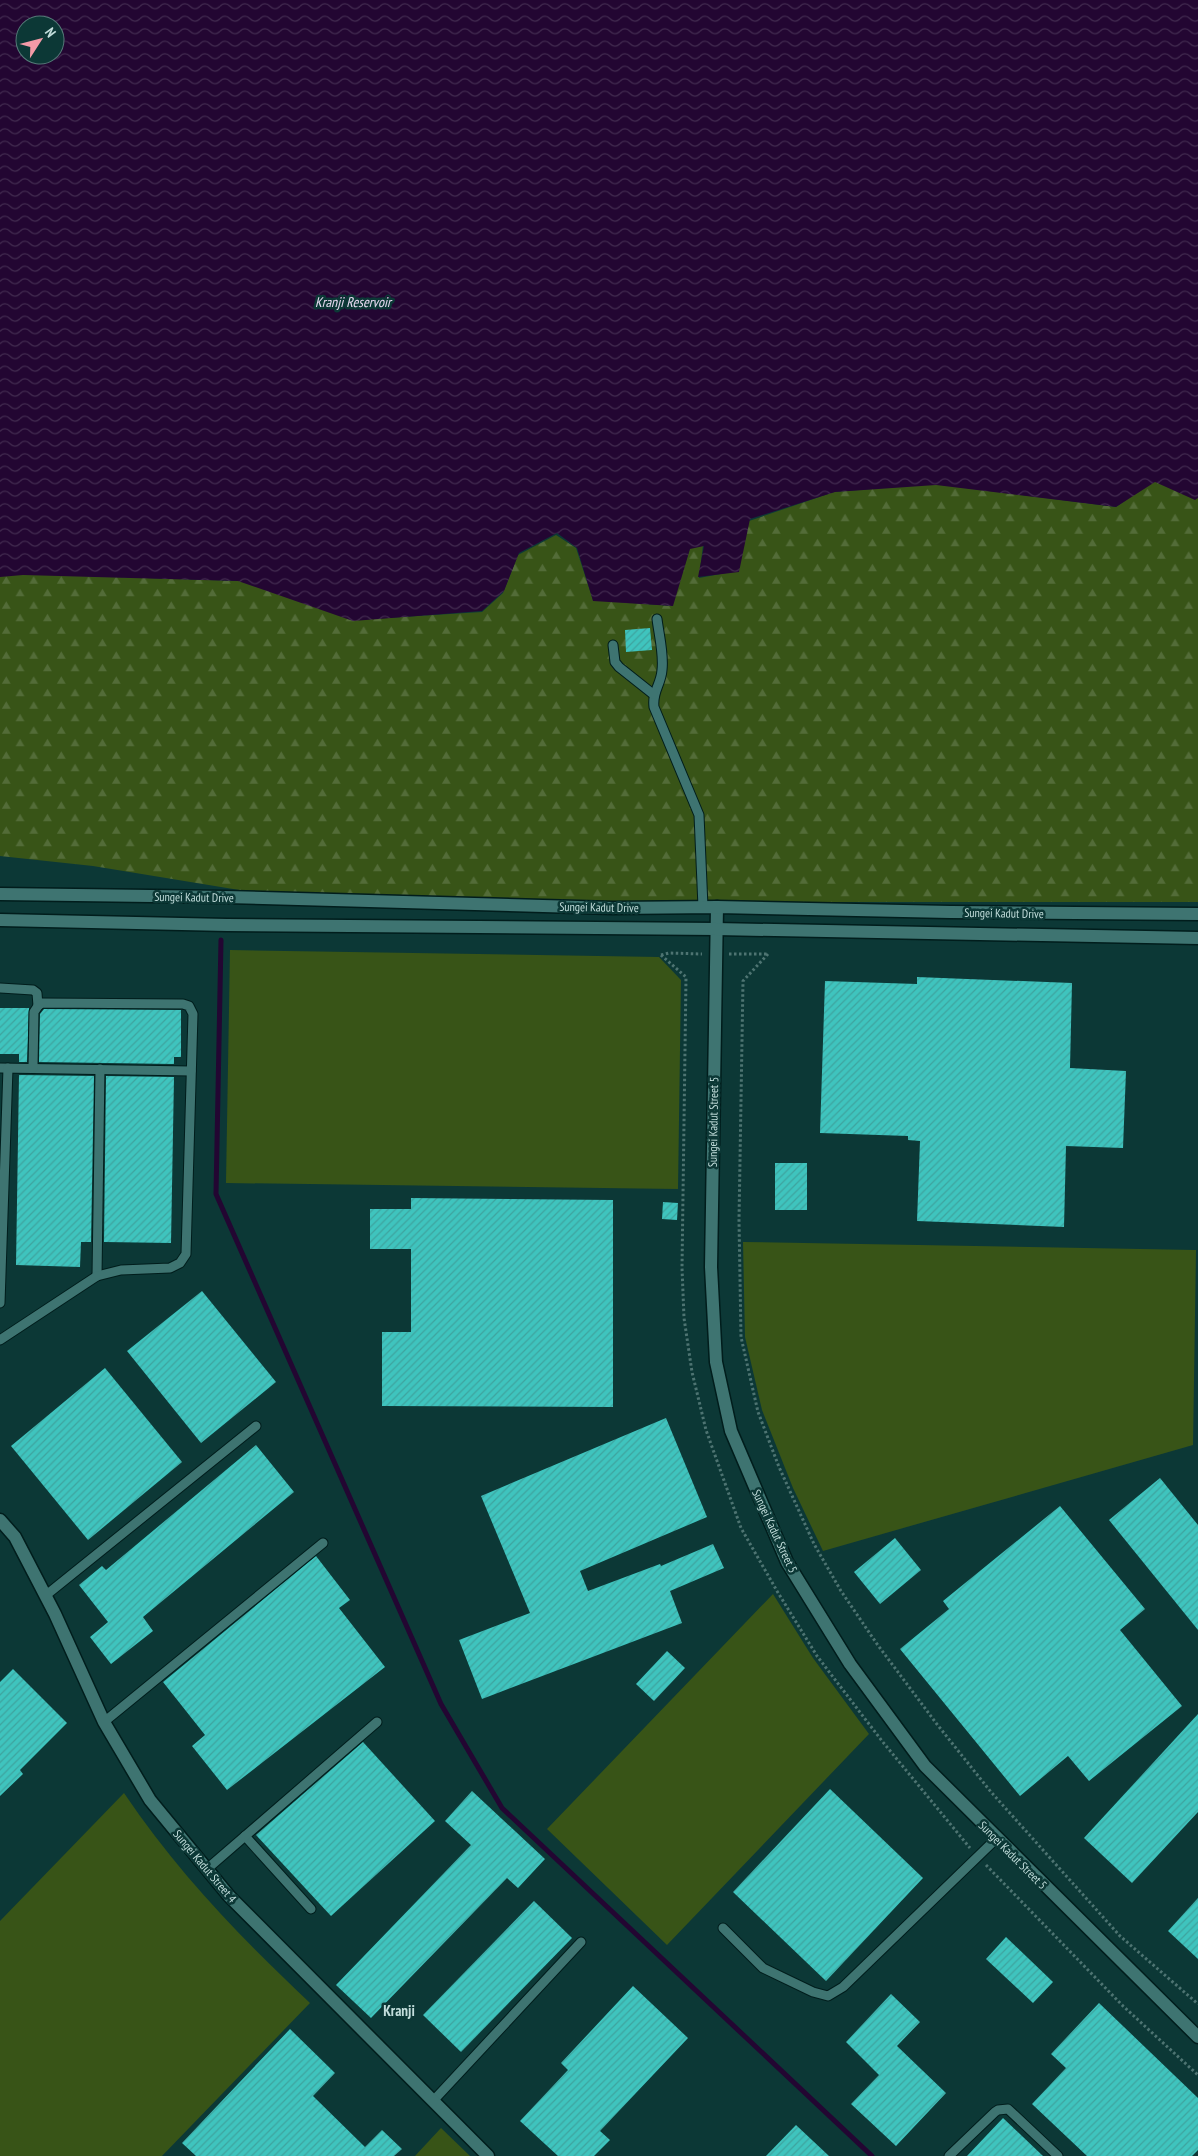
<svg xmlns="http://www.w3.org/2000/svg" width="1198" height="2156" font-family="'PT Sans Narrow',sans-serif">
  <defs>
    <pattern id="forest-firs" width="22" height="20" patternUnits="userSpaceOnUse" patternTransform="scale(1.25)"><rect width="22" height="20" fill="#385417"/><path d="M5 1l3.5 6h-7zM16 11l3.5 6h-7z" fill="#536c38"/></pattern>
    <pattern id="water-waves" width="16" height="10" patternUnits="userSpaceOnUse" patternTransform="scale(1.25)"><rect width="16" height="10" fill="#230632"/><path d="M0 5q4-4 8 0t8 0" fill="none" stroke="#412a4f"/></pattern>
    <pattern id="building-hatch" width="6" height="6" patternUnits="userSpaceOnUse" patternTransform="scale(1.25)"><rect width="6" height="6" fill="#3fc4be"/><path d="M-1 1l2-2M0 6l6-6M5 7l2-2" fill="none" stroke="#3ea49f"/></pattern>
  </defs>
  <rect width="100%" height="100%" fill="#0c3836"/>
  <g fill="#385417">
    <path d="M230,950l429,7 22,23 -3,209 -452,-6z"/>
    <path d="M743,1242l453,8 -3,195 -370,106 -30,-63 -31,-78 -17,-73z"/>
    <path d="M773,1594l40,64 56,76 -202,211 -120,-116z"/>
    <path d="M124,1793c55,81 115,143 186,210l-148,153h-162v-235z"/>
    <path d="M441,2128l29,28h-55z"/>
  </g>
  <path fill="url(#forest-firs)" d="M1155,480l43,17v405h-886l-219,-36 -93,-10v-280l21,-2 219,7 114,39 128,-8 21,-19 15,-38 38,-20 20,13 17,52 79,6 18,-58 13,-3 -4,33 38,-7 12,-50 85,-29 100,-8 182,23z"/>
  <path fill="url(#water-waves)" fill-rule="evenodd" d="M0,0h1198v498l-3,2 -40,-18 -39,25 -180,-22 -101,7 -85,27 -11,53 -41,5 6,-31 -14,3 -17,57 -80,-5 -16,-53 -20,-15 -38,20 -15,38 -22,20 -129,10 -115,-40 -215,-6 -23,2zM25,25h30v30h-30z"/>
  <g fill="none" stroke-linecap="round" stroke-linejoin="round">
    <path stroke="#230632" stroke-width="5" d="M221,940l-5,254 225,510 61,104 370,348"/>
  </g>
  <g fill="url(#building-hatch)">
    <path d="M650,628l2,22 -26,2 -1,-22z"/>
    <path d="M917,977l155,6 -2,85 56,3 -3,77 -57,-2 -2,81 -147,-6 3,-80 -12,-1v-4l-88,-3 5,-152 92,3z"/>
    <path d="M0,1008h29l-2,54h-8v-8h-19z"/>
    <path d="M44,1009l137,1v47h-7v7l-135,-2 1,-48z"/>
    <path d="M19,1075l75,1 -3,166h-10l-1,25 -64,-2z"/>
    <path d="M106,1076l68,1 -3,166 -67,-1z"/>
    <rect x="775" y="1163" width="32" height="47"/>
    <path d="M411,1198l202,2v207l-231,-1v-74h29v-83h-41v-40h41z"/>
    <path d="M663,1202l15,1 -1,17 -15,-1z"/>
    <path d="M202,1291l74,91 -75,61 -74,-92z"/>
    <path d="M105,1368l77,94 -94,78 -77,-94z"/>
    <path d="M666,1418l41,99 -127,54 8,20 72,-27 1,2 52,-22 11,24 -54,23 12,32 -200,76 -23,-59 71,-27 -49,-117z"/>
    <path d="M256,1445l38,47 -151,125 10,14 -42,33 -21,-27 18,-15 -29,-37 23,-19 4,4z"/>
    <path d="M1160,1478l38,47v105l-89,-110z"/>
    <path d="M1060,1506l85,103 -25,21 62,76 -93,75 -21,-25 -48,40 -120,-147 49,-40 -6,-8z"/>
    <path d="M895,1538l26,32 -41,34 -26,-32z"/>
    <path d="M316,1556l34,44 -11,8 46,59 -158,123 -35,-44 13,-11 -42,-53z"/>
    <path d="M667,1651l18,17 -31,33 -18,-17z"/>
    <path d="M13,1669l54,54 -47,47 3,4 -23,22v-114z"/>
    <path d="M1198,1714v98l-66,71 -48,-45z"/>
    <path d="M363,1742l72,79 -104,95 -75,-81z"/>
    <path d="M830,1789l93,89 -97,103 -93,-89z"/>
    <path d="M472,1791l73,68 -27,29 -11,-10 -136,140 -35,-33 135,-140 -26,-24z"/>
    <path d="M1198,1898v61l-30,-28z"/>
    <path d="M534,1901l38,37 -111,114 -38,-37z"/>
    <path d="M1006,1937l47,45 -20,21 -47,-44z"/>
    <path d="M633,1986l55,52 -88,93 10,9 -16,16h-36l-38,-35 48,-51 -7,-7z"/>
    <path d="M891,1994l29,28 -23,24 49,47 -50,53 -45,-42 28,-29 -33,-33z"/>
    <path d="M1099,2003l99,95v52l-6,6h-105l-55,-52 34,-36 -15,-14z"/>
    <path d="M290,2029l45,44 -22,23 52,51 17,-17 20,19 -8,7h-198l-14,-13z"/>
    <path d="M1003,2118l40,38h-76z"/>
    <path d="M796,2125l33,31h-63z"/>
  </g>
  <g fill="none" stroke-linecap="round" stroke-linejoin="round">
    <g stroke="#011d1c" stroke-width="11">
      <g id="lane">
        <path d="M657,619c2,16 7,35 5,51 -1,15 -10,21 -8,37l45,108 4,92"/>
        <path d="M613,645l2,17 4,5 34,27"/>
        <path d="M0,988l33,2 4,3 1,13"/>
        <path d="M0,1068l191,3"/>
        <path d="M97,1276l3,-207"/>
        <path d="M0,1303l8,-235"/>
        <path d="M0,1340l97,-64 24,-6 49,-2 10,-5 6,-9 7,-240 -4,-8 -6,-2 -141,-1 -4,3 -4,6 -1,56"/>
        <path d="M45,1596l211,-170"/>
        <path d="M104,1722l219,-179"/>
        <path d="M245,1836l66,73"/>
        <path d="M207,1869l170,-147"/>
        <path d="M723,1928l40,40 50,24 15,4 15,-9 154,-149"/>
        <path d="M433,2101l148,-159"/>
        <path d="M949,2156l46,-44 3,-2 10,-1 50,47"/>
      </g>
    </g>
    <g stroke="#011d1c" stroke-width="15">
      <g id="street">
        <path d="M717,907l-6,360 5,95 15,69 56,131 63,102 75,102 273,271"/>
        <path d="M0,1520l15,17 40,77 49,108 46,78 79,96 259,260"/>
      </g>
    </g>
    <g stroke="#011d1c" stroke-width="15">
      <g id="secondary">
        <path d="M0,894l226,3 387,11 104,-1 233,5 248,2"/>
        <path d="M0,920l227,5 489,4 482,9"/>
      </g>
    </g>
    <g stroke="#4e7472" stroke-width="3" stroke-dasharray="2.5 2.5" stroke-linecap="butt">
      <path d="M729,954h38"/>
      <path d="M768,954l-25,27 -4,239 2,117 17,75 21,55 35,77 27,47 36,53 59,79 55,69 129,144 78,68"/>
      <path d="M661,955l25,22 -4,291 2,50 8,54 14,58 35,98 36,63 40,65 65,85 88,107"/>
      <path d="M661,955l8,-2 33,1"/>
      <path d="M986,1865l137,141 75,69"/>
    </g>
    <use href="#lane" stroke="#3e7471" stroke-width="9"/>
    <use href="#street" stroke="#3e7471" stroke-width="12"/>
    <use href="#secondary" stroke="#3e7471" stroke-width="12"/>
  </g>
  <g text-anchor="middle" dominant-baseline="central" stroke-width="5" stroke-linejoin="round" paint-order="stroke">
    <g font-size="12" fill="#c3dedc" stroke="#0c3836">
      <text transform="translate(194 897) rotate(1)">Sungei Kadut Drive</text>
      <text transform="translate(599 907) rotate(1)">Sungei Kadut Drive</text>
      <text transform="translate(1004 913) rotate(1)">Sungei Kadut Drive</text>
      <text transform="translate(713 1122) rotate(-89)">Sungei Kadut Street 5</text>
      <text transform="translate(775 1531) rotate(65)">Sungei Kadut Street 5</text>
      <text transform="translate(1013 1855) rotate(45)">Sungei Kadut Street 5</text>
      <text transform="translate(205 1866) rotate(50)">Sungei Kadut Street 4</text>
    </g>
    <g font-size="14" font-style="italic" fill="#e7daf1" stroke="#0c3836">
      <text x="353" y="302">Kranji Reservoir</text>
    </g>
    <g font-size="15" font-weight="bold" fill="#c3dedc" stroke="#0c3836">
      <text x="399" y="2010">Kranji</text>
    </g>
  </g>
  <g transform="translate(40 40) rotate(54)"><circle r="24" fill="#0c3836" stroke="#557a78"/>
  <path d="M0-4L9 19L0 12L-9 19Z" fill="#f49aa7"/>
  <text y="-8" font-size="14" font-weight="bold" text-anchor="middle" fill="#c3dedc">N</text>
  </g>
</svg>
